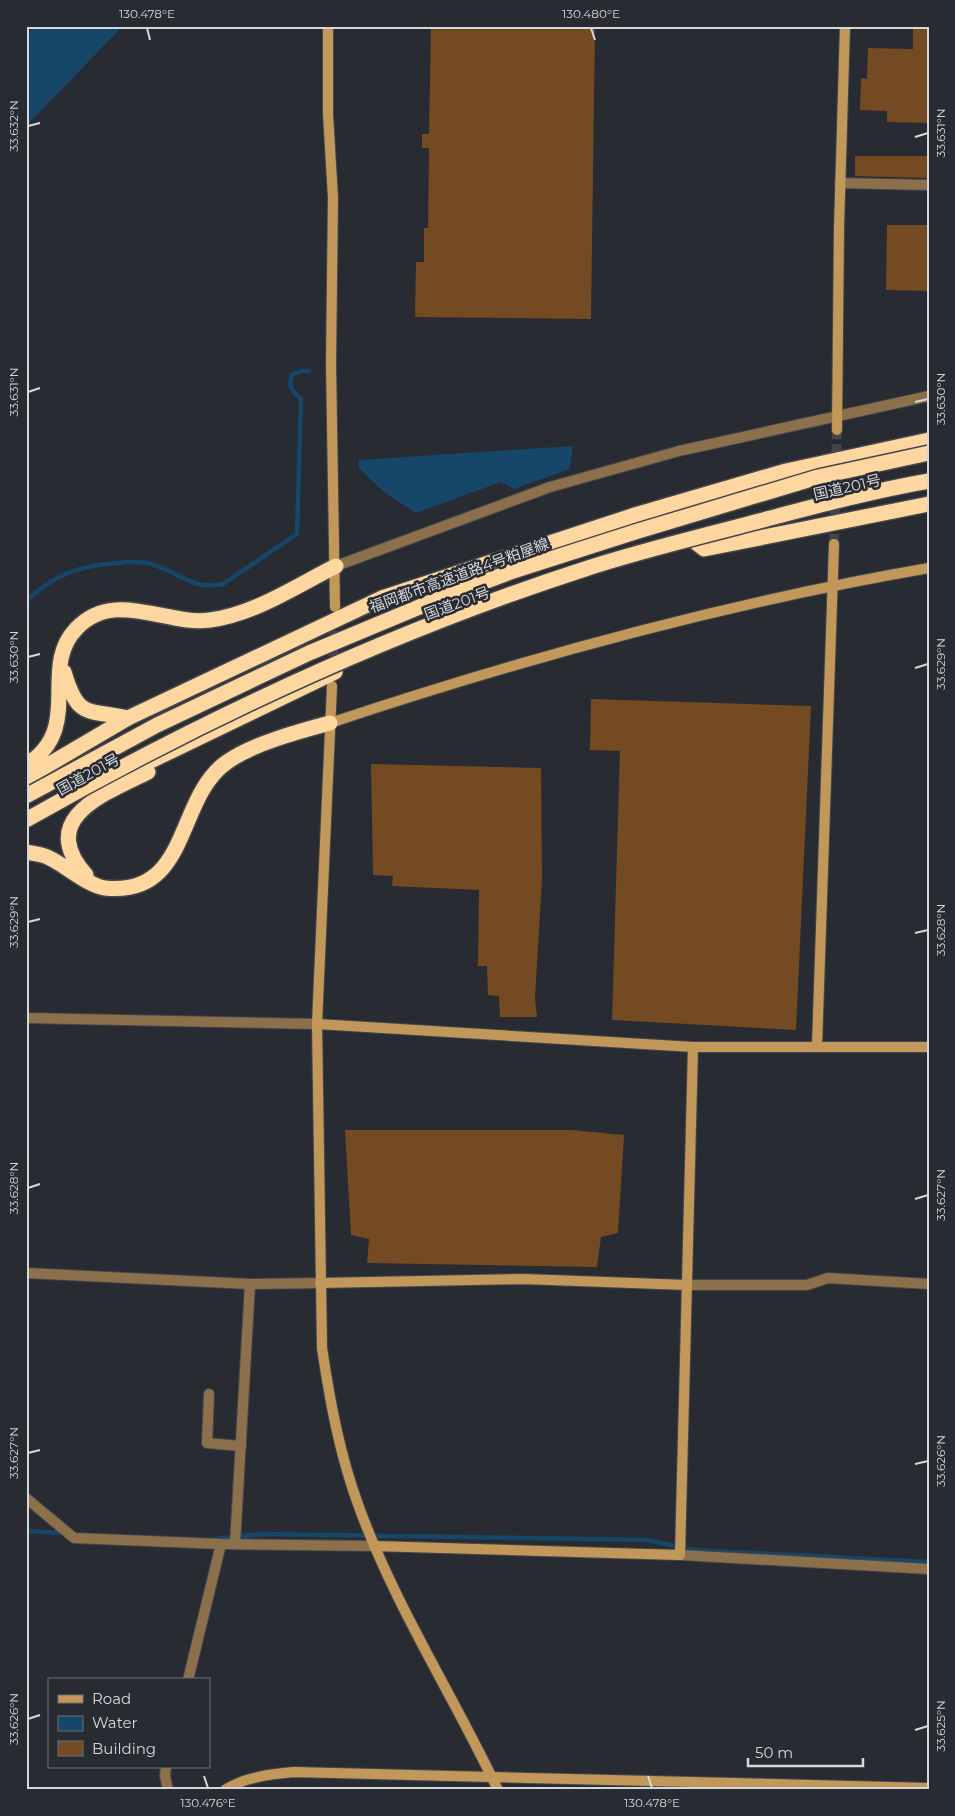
<svg xmlns="http://www.w3.org/2000/svg" width="955" height="1816" font-family="Montserrat,'Noto Sans JP',sans-serif">
  <rect width="100%" height="100%" fill="#282b31"/>
  <g fill="#164769">
    <path d="M35,26h88l-97,100v-91z"/>
    <path d="M573,446l-3,23 -56,20 -13,-7 -85,31 -32,-21 -25,-24v-8z"/>
  </g>
  <g fill="none" stroke-linecap="round" stroke-linejoin="round">
    <g stroke="#164769" stroke-width="4.5">
      <path d="M26,602c25,-27 56,-37 92,-39 10,-1 20,-2 30,0 29,7 42,28 75,21l74,-50 4,-135c-9,-8 -13,-12 -9,-24l9,-4h8"/>
      <path d="M26,1531l38,2"/>
      <path d="M214,1539l48,-5 385,6 46,10 236,12"/>
    </g>
  </g>
  <g fill="#734a22">
    <path d="M431,26h164l-4,293 -176,-2 1,-55h8v-34h4l1,-80h-7v-14h7z"/>
    <path d="M913,26h16v97l-42,-1v-11l-27,-1 1,-32 6,1 1,-31 45,1z"/>
    <path d="M855,156h73l-1,22 -72,-2z"/>
    <path d="M887,225h42v66l-43,-1z"/>
    <path d="M591,699l220,7 -15,324 -184,-10 8,-269 -30,-1z"/>
    <path d="M371,764l170,4 1,111 -7,119 2,19h-37l-1,-21 -11,-1 -1,-29h-9l1,-76 -87,-4 1,-10 -20,-1z"/>
    <path d="M345,1130h226l53,5 -6,98 -17,4 -4,30 -230,-4 2,-24 -18,-4z"/>
  </g>
  <g fill="none" stroke-linecap="round" stroke-linejoin="round">
    <g stroke="#42454a" stroke-width="10" stroke-dasharray="10 5" stroke-linecap="butt">
      <path d="M834,544l3,-114"/>
      <path d="M332,671l3,-56"/>
    </g>
    <g stroke="#44474c" stroke-width="12">
      <g id="street">
        <path d="M840,183l89,2"/>
        <path d="M336,566l214,-79 129,-36 250,-55"/>
        <path d="M26,1018l291,6"/>
        <path d="M26,1273l224,11 70,-1"/>
        <path d="M687,1285h120l21,-7 101,6"/>
        <path d="M209,1394l-2,49 34,3"/>
        <path d="M26,1498l48,40 147,6 153,2"/>
        <path d="M235,1544l15,-260"/>
        <path d="M680,1555l249,14"/>
        <path d="M188,1680l33,-136"/>
        <path d="M166,1767l-1,9 3,14"/>
      </g>
    </g>
    <g stroke="#44474c" stroke-width="12">
      <g id="secondary">
        <path d="M328,26v88l5,84 -2,165 4,244"/>
        <path d="M837,430l2,-202 6,-202"/>
        <path d="M332,686l-15,338 5,324c8,54 18,108 37,159 36,99 94,188 139,283"/>
        <path d="M330,723c195,-65 396,-120 599,-155"/>
        <path d="M317,1024l376,23h236"/>
        <path d="M817,1046l17,-502"/>
        <path d="M320,1283l203,-4 164,6"/>
        <path d="M374,1546l306,9 13,-508"/>
        <path d="M225,1790c20,-13 46,-16 69,-18l635,16"/>
      </g>
    </g>
    <g stroke="#44474c" stroke-width="18">
      <g id="highway">
        <path d="M694,541l10,8 225,-45"/>
        <path d="M64,672c14,47 22,37 64,46"/>
        <path d="M26,765c59,-37 12,-96 50,-136 38,-41 90,-3 134,-9 45,-6 86,-34 126,-54"/>
        <path d="M132,770l203,-98"/>
        <path d="M26,778l102,-60 254,-120 253,-83 151,-44 143,-31"/>
        <path d="M26,852c6,1 13,2 19,4 17,6 42,30 60,32 86,9 70,-90 122,-126 25,-18 73,-31 103,-39"/>
        <path d="M86,875c-50,-57 18,-81 62,-103"/>
      </g>
    </g>
    <use href="#street" stroke="#8b704b" stroke-width="10"/>
    <use href="#secondary" stroke="#c2975a" stroke-width="10"/>
    <use href="#highway" stroke="#fed6a0" stroke-width="15"/>
    <g stroke="#44474c" stroke-width="18" stroke-linecap="butt">
      <g id="highway-bridge">
        <path d="M26,796l131,-71 152,-72 127,-53 77,-29 125,-40 180,-54 111,-24"/>
        <path d="M26,820c178,-101 364,-188 559,-251 52,-17 106,-30 159,-44 61,-16 122,-33 185,-44"/>
      </g>
    </g>
    <use href="#highway-bridge" stroke="#fed6a0" stroke-width="15"/>
  </g>
  <path fill="none" stroke="#d5d7db" stroke-width="2" d="M147,28l3,12M591,28l4,12M28,126l12,-3M915,137l13,-4M28,392l12,-4M915,402l13,-3M28,657l12,-3M915,668l13,-4M28,922l12,-3M915,933l13,-3M28,1188l12,-4M915,1199l13,-4M28,1453l12,-3M915,1464l13,-3M28,1719l12,-4M915,1730l13,-4M204,1776l4,12M648,1776l4,12"/>
  <g text-anchor="middle" dominant-baseline="central" stroke-width="5" stroke-linejoin="round" paint-order="stroke">
    <g font-size="15" fill="#d5d7db" stroke="#282b31">
      <text transform="translate(847 487) rotate(-13)">国道201号</text>
      <text transform="translate(459 575) rotate(-20)">福岡都市高速道路4号粕屋線</text>
      <text transform="translate(457 603) rotate(-20)">国道201号</text>
      <text transform="translate(88 774) rotate(-29)">国道201号</text>
    </g>
  </g>
  <rect width="955" height="1816" fill="none" stroke="#282b31" stroke-width="55"/>
  <rect x="48" y="1678" width="162" height="90" fill="#282b31" stroke="#6d7075"/>
  <rect x="58" y="1695" width="25" height="8" fill="#c2975a" stroke="#6d7075"/>
  <text x="92" y="1704" font-size="15" fill="#d5d7db">Road</text>
  <rect x="58" y="1716" width="25" height="15" fill="#164769" stroke="#6d7075"/>
  <text x="92" y="1728" font-size="15" fill="#d5d7db">Water</text>
  <rect x="58" y="1741" width="25" height="15" fill="#734a22" stroke="#6d7075"/>
  <text x="92" y="1754" font-size="15" fill="#d5d7db">Building</text>
  <path d="M748 1758v8h115v-8" fill="none" stroke="#d5d7db" stroke-width="2.5"/>
  <text x="755" y="1758" font-size="15" fill="#d5d7db" stroke="#282b31" stroke-width="4" paint-order="stroke">50 m</text>
  <rect x="28" y="28" width="900" height="1760" fill="none" stroke="#d5d7db" stroke-width="2"/>
  <g font-size="12" text-anchor="middle" fill="#d5d7db">
    <text x="147" y="18">130.478°E</text>
    <text x="591" y="18">130.480°E</text>
    <text transform="translate(14 126) rotate(-90)" y="4">33.632°N</text>
    <text transform="translate(941 133) rotate(-90)" y="4">33.631°N</text>
    <text transform="translate(14 392) rotate(-90)" y="4">33.631°N</text>
    <text transform="translate(941 399) rotate(-90)" y="4">33.630°N</text>
    <text transform="translate(14 657) rotate(-90)" y="4">33.630°N</text>
    <text transform="translate(941 664) rotate(-90)" y="4">33.629°N</text>
    <text transform="translate(14 922) rotate(-90)" y="4">33.629°N</text>
    <text transform="translate(941 930) rotate(-90)" y="4">33.628°N</text>
    <text transform="translate(14 1188) rotate(-90)" y="4">33.628°N</text>
    <text transform="translate(941 1195) rotate(-90)" y="4">33.627°N</text>
    <text transform="translate(14 1453) rotate(-90)" y="4">33.627°N</text>
    <text transform="translate(941 1461) rotate(-90)" y="4">33.626°N</text>
    <text transform="translate(14 1719) rotate(-90)" y="4">33.626°N</text>
    <text transform="translate(941 1726) rotate(-90)" y="4">33.625°N</text>
    <text x="208" y="1807">130.476°E</text>
    <text x="652" y="1807">130.478°E</text>
  </g>
</svg>
